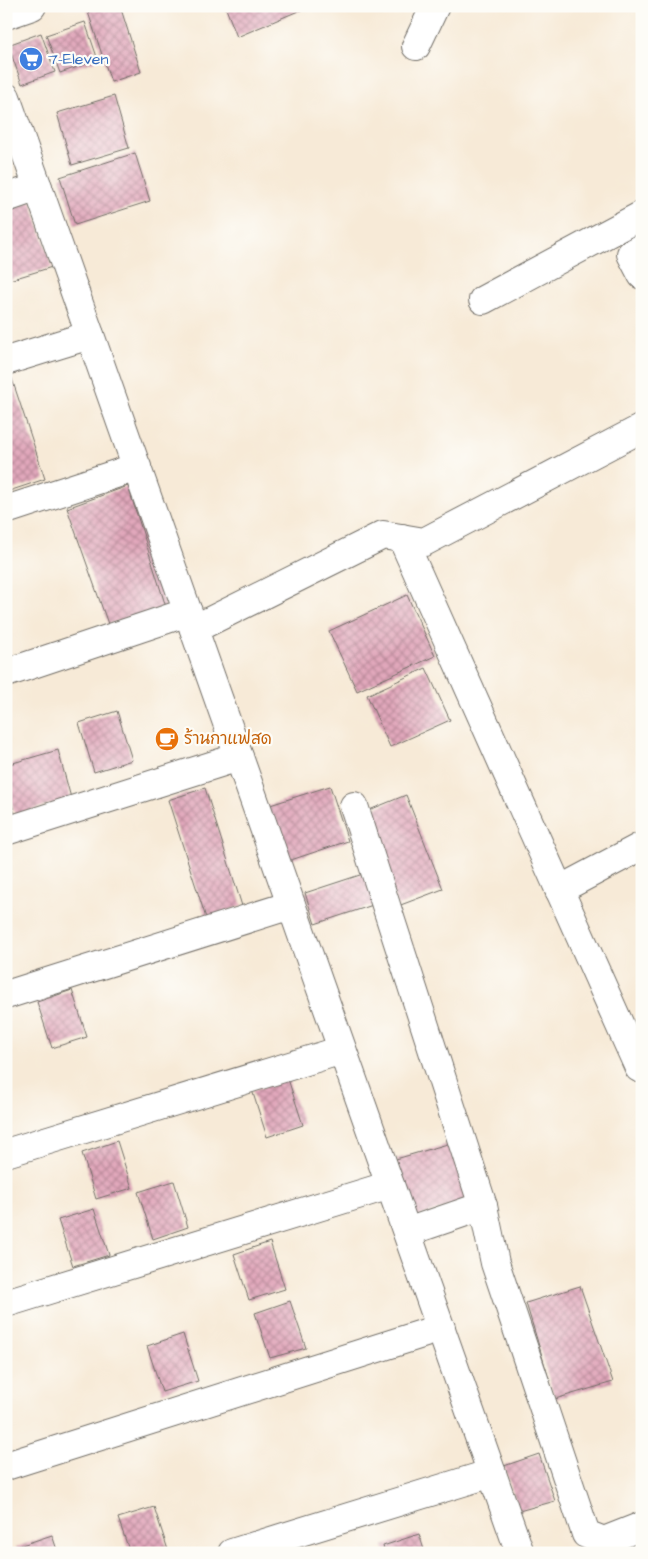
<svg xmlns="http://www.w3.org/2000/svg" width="648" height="1559" font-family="'Architects Daughter','Playpen Sans Thai',sans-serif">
  <defs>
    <pattern id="building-cross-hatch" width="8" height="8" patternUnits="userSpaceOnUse" patternTransform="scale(1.25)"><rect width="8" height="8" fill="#e1a7bb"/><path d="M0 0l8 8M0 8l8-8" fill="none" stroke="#b78898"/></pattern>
  </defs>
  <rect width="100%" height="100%" fill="#fdfcf7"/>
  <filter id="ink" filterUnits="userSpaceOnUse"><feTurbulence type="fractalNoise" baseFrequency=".02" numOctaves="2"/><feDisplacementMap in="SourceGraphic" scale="10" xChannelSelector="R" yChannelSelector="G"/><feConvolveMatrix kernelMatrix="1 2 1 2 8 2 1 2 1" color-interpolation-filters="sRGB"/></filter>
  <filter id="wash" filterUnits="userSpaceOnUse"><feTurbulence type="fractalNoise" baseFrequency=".0096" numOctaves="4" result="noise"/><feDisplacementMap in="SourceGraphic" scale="20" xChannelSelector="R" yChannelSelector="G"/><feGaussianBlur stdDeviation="1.12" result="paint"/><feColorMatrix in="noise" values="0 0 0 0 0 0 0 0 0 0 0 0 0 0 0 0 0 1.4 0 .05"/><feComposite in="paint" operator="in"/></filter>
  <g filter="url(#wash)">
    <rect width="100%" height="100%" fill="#f7ead7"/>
    <g id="blocks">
      <g fill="url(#building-cross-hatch)">
        <path d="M86,6h34l21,66 -30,10z"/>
        <path d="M225,6h77l1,3 -66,28z"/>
        <path d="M85,22l13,38 -38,13 -14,-38z"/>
        <path d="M41,33l14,39 -33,12 -14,-39z"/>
        <path d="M114,96l15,52 -57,17 -15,-52z"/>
        <path d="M135,153l15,48 -75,24 -15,-48z"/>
        <path d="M6,161l7,21 -7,2z"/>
        <path d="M31,201l21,66 -46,14v-72z"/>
        <path d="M10,373l35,106 -39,13v-118z"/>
        <path d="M128,486l38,121 -58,17 -41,-116z"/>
        <path d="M407,595l28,61 -78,35 -28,-60z"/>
        <path d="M426,668l24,52 -60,27 -23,-52z"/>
        <path d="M117,711l15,49 -38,12 -15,-49z"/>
        <path d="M58,750l13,48 -56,17 -9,-31v-19z"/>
        <path d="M330,786l18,55 -63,21 -18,-56z"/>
        <path d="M205,788l37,118 -36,12 -38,-118z"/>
        <path d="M406,795l37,94 -45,17 -36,-93z"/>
        <path d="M366,873l10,31 -61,20 -10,-31z"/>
        <path d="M72,990l15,47 -35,11 -15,-46z"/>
        <path d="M288,1079l15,46 -36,12 -15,-47z"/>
        <path d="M117,1141l15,47 -36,11 -14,-46z"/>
        <path d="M451,1143l17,58 -55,17 -17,-59z"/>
        <path d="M174,1181l14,46 -35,12 -15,-47z"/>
        <path d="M94,1209l15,46 -36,11 -15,-46z"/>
        <path d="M270,1242l15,47 -36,11 -15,-46z"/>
        <path d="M580,1286l33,96 -58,17 -29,-96z"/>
        <path d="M290,1301l16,47 -36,10 -15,-45z"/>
        <path d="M183,1334l15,47 -36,11 -15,-46z"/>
        <path d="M539,1454l16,47 -36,10 -15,-45z"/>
        <path d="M154,1507l15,46h-39l-12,-35z"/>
        <path d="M419,1534l6,19h-40l-2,-7z"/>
        <path d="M52,1535l6,18h-40l-2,-6z"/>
      </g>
    </g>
  </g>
  <g filter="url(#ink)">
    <use href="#blocks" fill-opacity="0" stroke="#726e67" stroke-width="1"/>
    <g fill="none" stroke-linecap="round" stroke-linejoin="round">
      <g stroke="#726e67" stroke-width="30">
        <g id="minor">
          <path d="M416,46l19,-40"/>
          <path d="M6,97l514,1456"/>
          <path d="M6,198l32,-11"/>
          <path d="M642,248l-11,6 11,21"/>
          <path d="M483,300l159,-85"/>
          <path d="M6,361l84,-26"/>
          <path d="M6,510l131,-43"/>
          <path d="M402,538l237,530 3,-1"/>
          <path d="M194,629l189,-94 41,7 218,-114"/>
          <path d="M6,673l182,-61"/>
          <path d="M354,806l129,400"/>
          <path d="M6,831l233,-74"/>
          <path d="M559,890l83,-44"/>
          <path d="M6,995l285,-90"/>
          <path d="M6,1153l336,-103"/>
          <path d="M407,1232l76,-26 12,57 91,271 18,7 38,-15"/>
          <path d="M6,1303l384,-118"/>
          <path d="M6,1466l435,-138"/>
          <path d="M232,1553l260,-80"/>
        </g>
      </g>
      <g stroke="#726e67" stroke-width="30">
        <path id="major" d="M6,15l26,-9"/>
      </g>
      <use href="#minor" stroke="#fff" stroke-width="28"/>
      <use href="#major" stroke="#fff" stroke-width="28"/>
    </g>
  </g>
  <defs>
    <g id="supermarket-disc" transform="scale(1.25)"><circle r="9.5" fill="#3f7fe0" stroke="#fdfcf7"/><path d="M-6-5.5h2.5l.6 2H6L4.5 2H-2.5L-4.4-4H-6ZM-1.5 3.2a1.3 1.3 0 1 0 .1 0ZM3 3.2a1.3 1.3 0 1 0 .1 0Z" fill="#fff"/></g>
    <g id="cafe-disc" transform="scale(1.25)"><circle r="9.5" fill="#e8710a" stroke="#fdfcf7"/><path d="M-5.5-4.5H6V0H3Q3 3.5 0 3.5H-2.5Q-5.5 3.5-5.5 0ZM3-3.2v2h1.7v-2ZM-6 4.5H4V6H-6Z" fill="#fff"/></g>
  </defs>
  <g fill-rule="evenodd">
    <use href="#supermarket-disc" x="31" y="59"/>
    <use href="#cafe-disc" x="167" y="739"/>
  </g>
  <g text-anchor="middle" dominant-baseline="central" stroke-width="4.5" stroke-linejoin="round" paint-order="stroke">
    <g font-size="16" fill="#366cbe" stroke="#fdfcf7" text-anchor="start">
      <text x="48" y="59">7-Eleven</text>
    </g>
    <g font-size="16" fill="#c56008" stroke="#fdfcf7" text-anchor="start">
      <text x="184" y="739">ร้านกาแฟสด</text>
    </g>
  </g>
  <rect width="648" height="1559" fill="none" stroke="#fdfcf7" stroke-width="25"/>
</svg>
